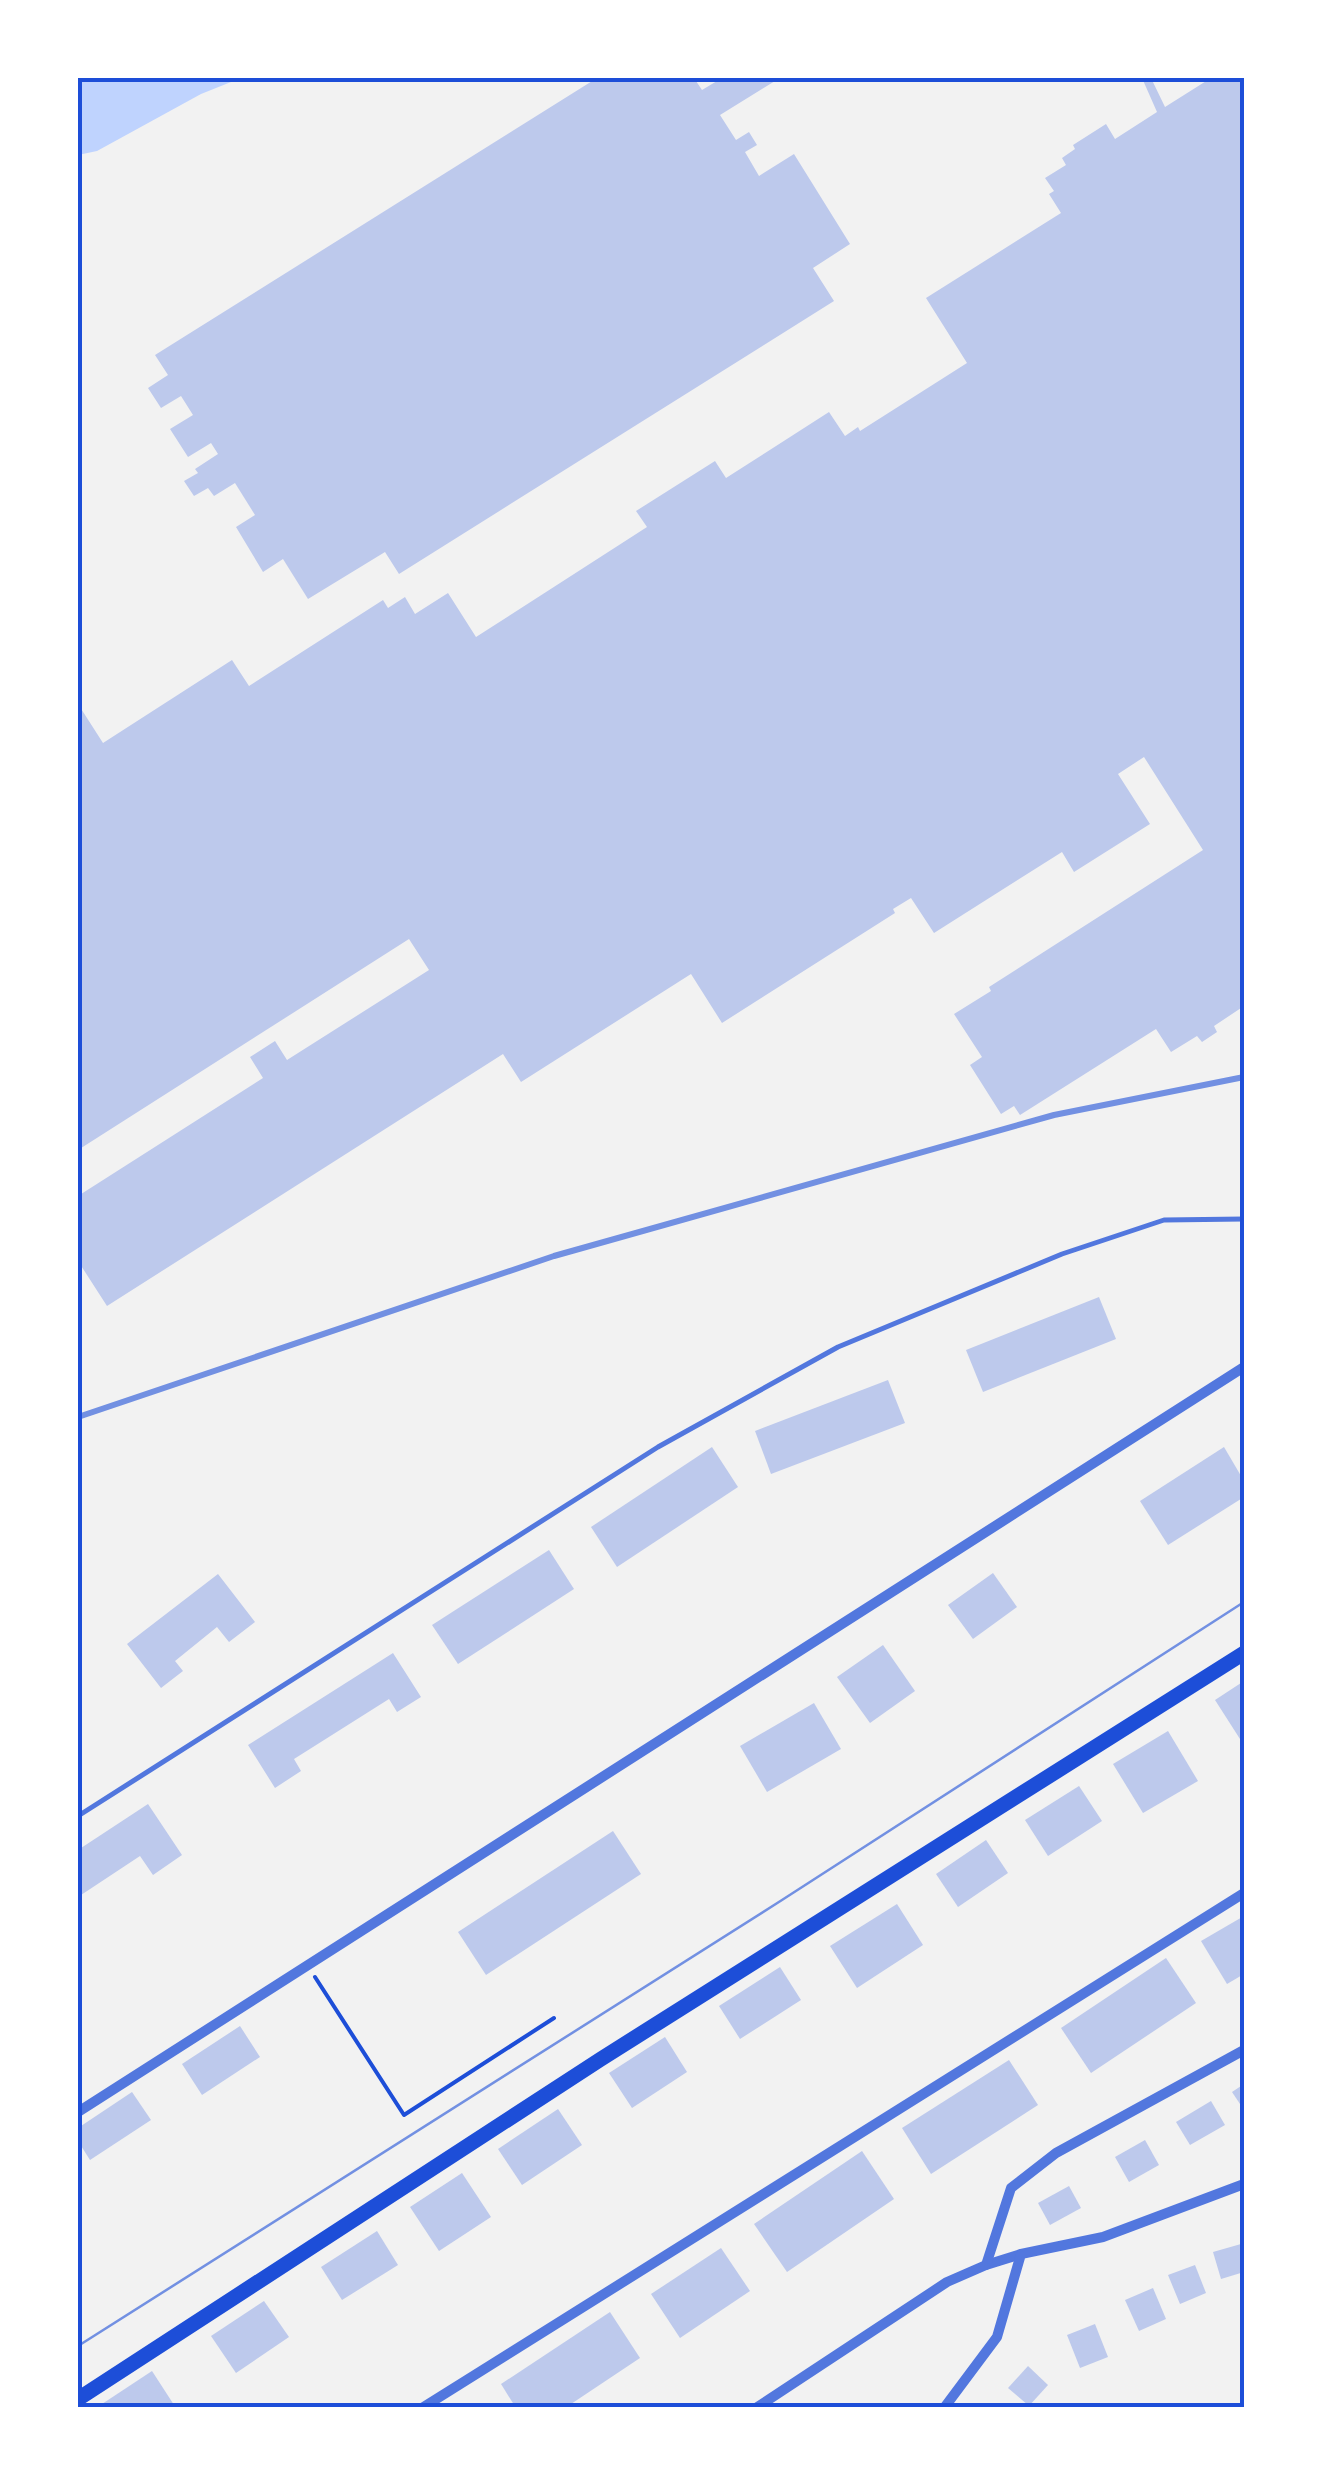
<svg xmlns="http://www.w3.org/2000/svg" width="1322" height="2485" font-family="Arial,sans-serif">
  <rect width="100%" height="100%" fill="#f2f2f2"/>
  <path fill="#bfd3fe" d="M78,78h163l-40,16 -104,57 -19,4z"/>
  <g fill="#bdc9ec">
    <path d="M597,78h97l8,12 20,-12h51l2,3 -55,34 16,25 13,-8 8,13 -12,7 14,24 35,-22 56,90 -37,24 21,33 -435,273 -14,-22 -77,47 -25,-40 -20,13 -27,-45 19,-12 -20,-32 -21,13 -6,-8 -14,8 -10,-15 14,-8 -3,-4 23,-15 -7,-11 -23,14 -18,-28 23,-14 -12,-19 -20,12 -13,-20 20,-13 -13,-20z"/>
    <path d="M1142,78h9l14,29 46,-29h33v928l-30,20 3,6 -15,10 -5,-6 -26,16 -15,-23 -136,86 -6,-9 -13,8 -31,-49 12,-8 -28,-43 37,-23 -2,-4 214,-137 -59,-93 -26,17 32,50 -76,48 -12,-20 -128,81 -23,-35 -18,11 2,4 -173,110 -31,-49 -170,108 -18,-28 -396,252 -29,-45v-65l185,-118 -13,-21 25,-16 12,19 142,-90 -20,-31 -331,211v-446l25,39 129,-83 17,26 134,-86 5,8 17,-11 10,17 33,-21 28,44 171,-110 -11,-16 79,-50 11,17 103,-66 16,24 13,-9 2,4 107,-68 -41,-65 135,-85 -12,-19 5,-3 -9,-13 21,-13 -4,-7 13,-9 -2,-4 33,-21 9,15 42,-27z"/>
    <path d="M1099,1297l17,42 -133,53 -17,-42z"/>
    <path d="M888,1380l17,43 -134,51 -16,-43z"/>
    <path d="M712,1447l26,40 -121,80 -26,-40z"/>
    <path d="M1224,1447l20,34v16l-76,48 -28,-44z"/>
    <path d="M549,1550l25,39 -116,75 -26,-39z"/>
    <path d="M993,1573l24,34 -44,32 -25,-34z"/>
    <path d="M218,1574l37,48 -26,20 -12,-15 -42,34 8,10 -22,17 -34,-44z"/>
    <path d="M883,1645l32,46 -45,32 -33,-46z"/>
    <path d="M393,1653l28,44 -24,15 -8,-13 -95,60 7,12 -26,17 -27,-43z"/>
    <path d="M1244,1681v55l-4,3 -25,-39z"/>
    <path d="M814,1703l27,46 -74,43 -27,-46z"/>
    <path d="M1168,1731l30,50 -55,32 -30,-49z"/>
    <path d="M1079,1786l23,35 -54,35 -23,-36z"/>
    <path d="M148,1804l34,51 -29,20 -13,-19 -62,41v-47z"/>
    <path d="M613,1831l28,43 -155,101 -28,-43z"/>
    <path d="M986,1840l22,33 -50,34 -22,-33z"/>
    <path d="M897,1904l26,41 -66,43 -27,-42z"/>
    <path d="M1244,1916v58l-17,10 -26,-43z"/>
    <path d="M1166,1958l30,45 -105,70 -30,-45z"/>
    <path d="M780,1967l21,33 -61,39 -21,-33z"/>
    <path d="M240,2026l20,31 -58,38 -20,-31z"/>
    <path d="M665,2037l22,35 -55,36 -23,-35z"/>
    <path d="M1009,2060l29,45 -107,69 -29,-46z"/>
    <path d="M1244,2084v26l-12,-18z"/>
    <path d="M132,2092l19,28 -61,40 -12,-19v-13z"/>
    <path d="M1211,2101l14,24 -35,20 -14,-23z"/>
    <path d="M558,2109l24,36 -60,40 -24,-36z"/>
    <path d="M1145,2140l14,25 -30,17 -14,-25z"/>
    <path d="M862,2151l32,48 -107,73 -33,-48z"/>
    <path d="M462,2173l29,44 -52,34 -29,-44z"/>
    <path d="M1069,2186l12,22 -31,17 -12,-22z"/>
    <path d="M377,2231l21,34 -56,35 -21,-33z"/>
    <path d="M1241,2244l3,12v16l-23,7 -8,-27z"/>
    <path d="M721,2248l29,43 -70,47 -29,-44z"/>
    <path d="M1195,2265l11,28 -26,11 -12,-29z"/>
    <path d="M1153,2288l13,31 -27,12 -14,-31z"/>
    <path d="M264,2301l25,36 -53,36 -25,-37z"/>
    <path d="M610,2312l30,46 -75,50h-49l-15,-24z"/>
    <path d="M1095,2324l13,33 -28,11 -13,-33z"/>
    <path d="M1028,2366l20,19 -19,21 -21,-18z"/>
    <path d="M152,2371l24,37h-72l-2,-4z"/>
  </g>
  <g fill="none" stroke-linecap="round" stroke-linejoin="round">
    <path stroke="#1d4ed8" stroke-width="4" d="M315,1977l89,138 150,-97"/>
    <path stroke="#5277de" stroke-width="5" d="M78,1816l580,-369 180,-100 224,-93 102,-34 80,-1"/>
    <g stroke="#5277de" stroke-width="10">
      <path d="M78,2112l1166,-745"/>
      <path d="M986,2265l35,-11"/>
      <path d="M422,2408l822,-515"/>
      <path d="M756,2408l191,-126 39,-17 25,-77 45,-35 188,-103"/>
      <path d="M944,2408l53,-71 24,-83 82,-17 141,-53"/>
    </g>
    <path stroke="#1d4ed8" stroke-width="15" d="M78,2399l523,-340 643,-406"/>
    <path stroke="#7290e2" stroke-width="2.5" d="M78,2346l704,-446 462,-298"/>
    <path stroke="#7290e2" stroke-width="6" d="M78,1417l476,-161 500,-141 190,-38"/>
  </g>
  <rect width="1322" height="2485" fill="none" stroke="#ffffff" stroke-width="160"/>
  <rect x="80" y="80" width="1162" height="2325" fill="none" stroke="#1d4ed8" stroke-width="4"/>
</svg>
